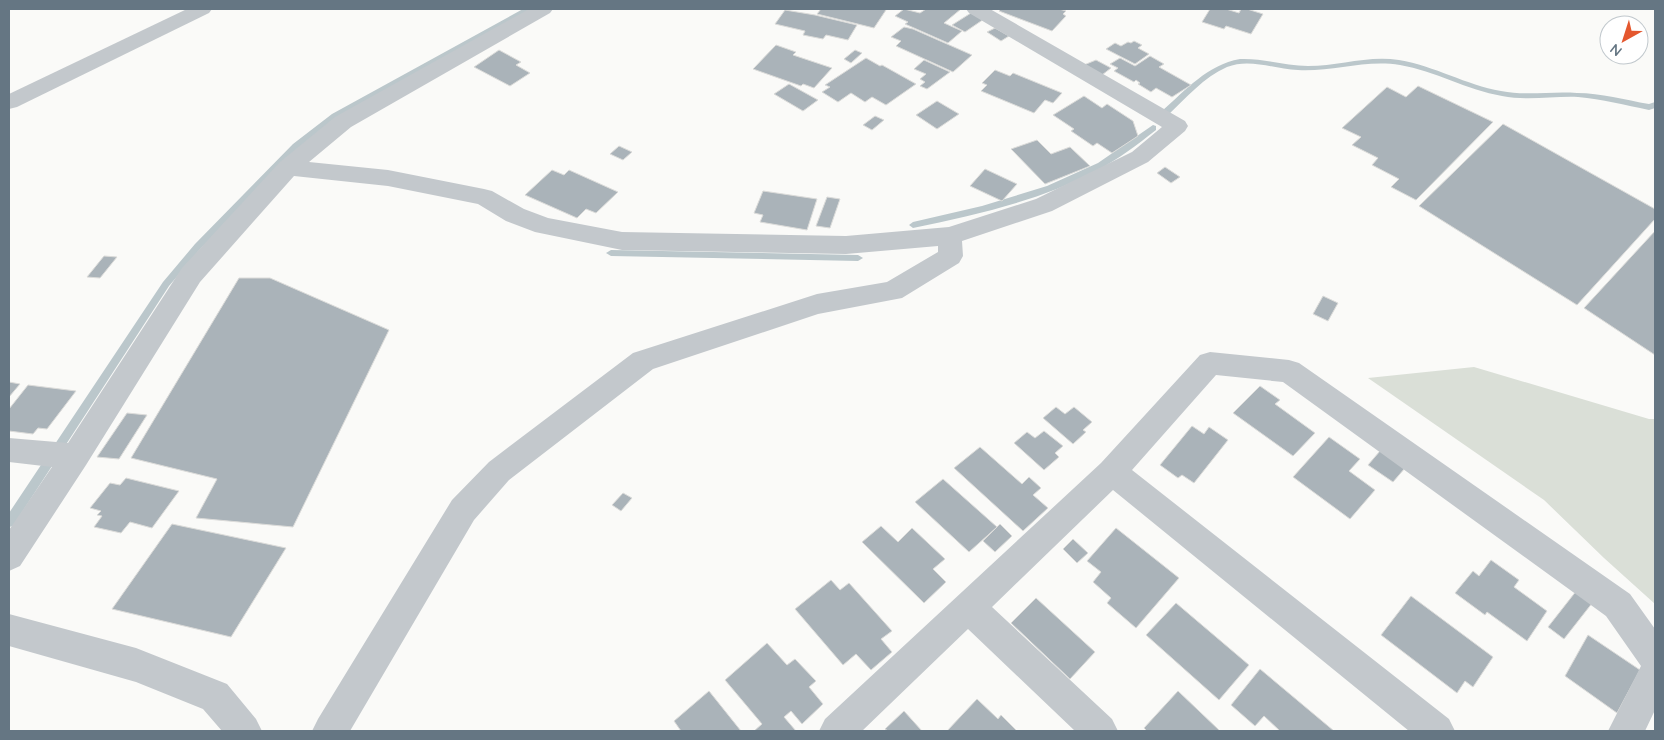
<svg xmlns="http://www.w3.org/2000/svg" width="1664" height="740" font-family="Quicksand,sans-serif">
  <rect width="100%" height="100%" fill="#fafaf8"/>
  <path fill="#dadfd7" d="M1474,367l175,52h6v185l-51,-46 -60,-58 -176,-122z"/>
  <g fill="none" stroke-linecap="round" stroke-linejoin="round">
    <g fill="#bbc7cb" fill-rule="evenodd">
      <path d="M523,9h9l-194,109 -39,30 -98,100 -32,38 -156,240 -4,1v-14l154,-231 32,-38 98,-100 39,-30z"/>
      <path d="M1240,59c23,-1 45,7 68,7 31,0 60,-11 91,-6 36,6 67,25 102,31 25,5 51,0 76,2 24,0 48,7 72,11l6,-2v6l-6,2c-24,-5 -47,-11 -71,-13 -25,-1 -51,4 -76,-1 -35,-6 -67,-25 -102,-31 -34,-6 -68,7 -102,5 -24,-1 -48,-12 -71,-3 -23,10 -41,31 -59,48h-6v-4c24,-21 45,-46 78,-52z"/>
      <path d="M1153,125l3,1v4c-19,15 -39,30 -60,41 -57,30 -121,44 -183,57l-4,-3 4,-3 69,-16 65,-20 51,-23z"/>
      <path d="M611,250l247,5 5,3 -5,3 -247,-5 -5,-3z"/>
    </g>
  </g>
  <g fill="#aab3b9" stroke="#dcdcda">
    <path d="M821,9h61l4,1 -12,18 -57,-14z"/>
    <path d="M904,9l16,4 6,-4h35l-17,14 18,8 -14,12 -43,-19 3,-2 -13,-6z"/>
    <path d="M1001,9h58l7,2 -3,3 3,2 -14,15 -53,-20z"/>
    <path d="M1210,9h16l13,4 2,-4h6l16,5 -12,20 -25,-8 -2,3 -22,-7z"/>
    <path d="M785,10l30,5 42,10 -9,15 -22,-5 -3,4 -20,-4 2,-4 -30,-7z"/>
    <path d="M971,13l13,6 -19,13 -13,-7z"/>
    <path d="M904,27l9,2 59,26 -19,17 -57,-26 5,-5 -10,-4z"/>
    <path d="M995,28l14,8 -8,5 -14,-9z"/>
    <path d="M1134,41l8,4 -4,3 11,6 -14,10 -29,-15 9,-6 6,3 7,-4 3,1z"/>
    <path d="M776,45l20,7 -3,3 39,13 -18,20 -11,-4 -2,2 -48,-17z"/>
    <path d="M499,50l22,12 -5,3 14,8 -20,13 -36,-19z"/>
    <path d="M855,50l7,3 -11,10 -7,-4z"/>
    <path d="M1150,56l14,8 -5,3 32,18 -19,12 -16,-9 -5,4 -13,-8 2,-1 -4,-3 -2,2 -20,-11 4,-3 -8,-4 10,-6 15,8z"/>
    <path d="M866,58l14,8 2,-1 34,19 -30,21 -14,-8 -7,5 -14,-9 -13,9 -16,-10 8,-5 -5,-2z"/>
    <path d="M924,60l26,12 -23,17 -7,-3 5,-4 -5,-3 6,-5 -12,-5z"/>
    <path d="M1096,60l15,8 -9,7 -18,-10z"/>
    <path d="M995,70l15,6 3,-3 49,20 -9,10 -8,-3 -11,13 -53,-22 6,-6 -5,-2z"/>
    <path d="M789,84l29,16 -15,11 -29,-17z"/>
    <path d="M1418,86l75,36 -77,78 -25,-13 8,-8 -27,-14 6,-7 -26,-13 9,-8 -19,-9 45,-41 19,10z"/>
    <path d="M1084,96l18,12 5,-4 26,17 5,15 -26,17 -15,-10 -4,3 -22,-15 3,-2 -21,-14z"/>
    <path d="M937,101l22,13 -22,15 -21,-14z"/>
    <path d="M875,116l9,4 -12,10 -9,-5z"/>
    <path d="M1503,124l152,85v10l-78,86 -158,-99z"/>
    <path d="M1037,140l14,14 19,-7 20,19 -45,18 -34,-35z"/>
    <path d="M619,146l13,6 -9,8 -13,-6z"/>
    <path d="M1165,167l15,10 -9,6 -14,-10z"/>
    <path d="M985,169l32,15 -15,17 -32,-15z"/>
    <path d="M552,170l12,5 5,-5 49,22 -22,21 -10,-4 -9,9 -52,-23z"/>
    <path d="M763,191l54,8 -10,31 -47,-8 3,-7 -9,-2z"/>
    <path d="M827,197l13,2 -10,29 -14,-2z"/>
    <path d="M1655,231v124l-71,-47z"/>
    <path d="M104,256l13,1 -17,21 -13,-1z"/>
    <path d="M239,278h31l119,52 -96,197 -97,-9 21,-39 -86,-21z"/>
    <path d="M1323,296l15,7 -10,18 -15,-7z"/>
    <path d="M9,382l11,2 -11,13z"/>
    <path d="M28,385l48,6 -29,38 -9,-1 -5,6 -24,-3v-22z"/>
    <path d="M1260,386l20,14 -5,4 40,29 -22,23 -60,-43z"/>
    <path d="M1056,407l9,7 9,-7 18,15 -9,8 3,2 -13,12 -30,-26z"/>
    <path d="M127,413l20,2 -28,44 -22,-2z"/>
    <path d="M1192,426l12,8 5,-7 19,13 -34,43 -12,-8 -4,3 -18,-13z"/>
    <path d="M1044,431l19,15 -8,7 4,4 -15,13 -30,-27 13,-11 8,6z"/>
    <path d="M1329,437l31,22 -11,12 26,19 -25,29 -57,-42z"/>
    <path d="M980,447l42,37 7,-7 12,11 -8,7 15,13 -25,23 -69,-63z"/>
    <path d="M1380,451l25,17 -12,14 -25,-17z"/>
    <path d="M126,478l53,13 -27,37 -22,-6 -9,11 -27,-6 8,-11 -5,-1 4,-4 -11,-3 20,-25 10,2z"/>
    <path d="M943,479l54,48 -28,25 -54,-50z"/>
    <path d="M623,493l9,5 -11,13 -9,-6z"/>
    <path d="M172,524l114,24 -55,89 -119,-28z"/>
    <path d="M1000,524l12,12 -17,16 -12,-11z"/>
    <path d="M881,526l17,16 14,-14 33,31 -12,10 13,13 -22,21 -62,-61z"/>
    <path d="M1116,528l63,50 -43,50 -29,-25 4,-5 -18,-16 8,-10 -14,-11z"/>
    <path d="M1073,539l15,14 -11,10 -14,-14z"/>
    <path d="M1491,560l28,20 -5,7 33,24 -20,30 -40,-29 -2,3 -30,-22 18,-22 6,5z"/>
    <path d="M831,580l9,10 9,-7 43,48 -11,8 11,13 -21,18 -15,-16 -13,11 -48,-56z"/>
    <path d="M1577,590l16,12 -29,37 -16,-12z"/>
    <path d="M1411,596l82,61 -20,30 -8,-6 -8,12 -76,-58z"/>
    <path d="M1036,598l59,54 -25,27 -59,-56z"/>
    <path d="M1176,603l73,62 -30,35 -73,-65z"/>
    <path d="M1588,635l52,35 -23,43 -52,-37z"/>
    <path d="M767,643l20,22 8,-6 21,22 -7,6 14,17 -21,20 -11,-13 -7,6 12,14h-42l8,-7 -37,-44z"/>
    <path d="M1260,669l74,62h-54l-16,-15 -9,10 -24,-21z"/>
    <path d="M709,691l32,40h-60l-7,-10z"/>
    <path d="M1178,691l42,40h-73l-3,-3z"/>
    <path d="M977,699l21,20 3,-4 16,16h-70z"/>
    <path d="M904,711l18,20h-34l-3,-2z"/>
  </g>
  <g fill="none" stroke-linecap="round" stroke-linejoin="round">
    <g fill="#c3c8cc" fill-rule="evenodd">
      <path d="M187,9h25l-3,4 -192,94 -8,2v-15z"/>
      <path d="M529,9h24l-3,4 -199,114 -42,35 79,8 96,19 8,2 32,18 24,9 74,14 224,4 103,-9 87,-28 96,-47 30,-25 -193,-114 -3,-4h24l195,112 3,5 -3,5 -37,31 -96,49 -90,30 1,15 -4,7 -57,35 -84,16 -165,55 -144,111 -35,40 -124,211h-38l6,-12 134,-219 37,-38 144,-109 184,-59 70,-12 51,-30v-6l-92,8 -224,-4 -87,-18 -29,-11 -28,-17 -90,-18 -94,-10 -94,106 -114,183 -66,101 -11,5v-41l43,-63 -43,-5v-24l59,5 114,-175 98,-106 55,-45z"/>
      <path d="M1210,352l79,8 10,3 331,231 25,35v81l-10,21h-37l33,-65 -35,-50 -323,-234 -67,-7 -84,95 317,249 6,12h-46l-296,-241 -121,117 120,112 6,12h-43l-107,-102 -106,102h-43l6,-12 276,-256 99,-108z"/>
      <path d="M9,614l127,34 91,36 29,35 6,12h-40l-19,-22 -67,-27 -127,-36z"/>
    </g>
  </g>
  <rect width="1664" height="740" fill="none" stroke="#657683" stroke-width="20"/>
  <g transform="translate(1624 40) rotate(219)"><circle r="24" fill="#ffffff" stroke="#c1c8cd"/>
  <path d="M0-4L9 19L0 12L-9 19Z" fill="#e4572e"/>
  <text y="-8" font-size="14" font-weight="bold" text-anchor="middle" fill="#657683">N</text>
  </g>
</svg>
